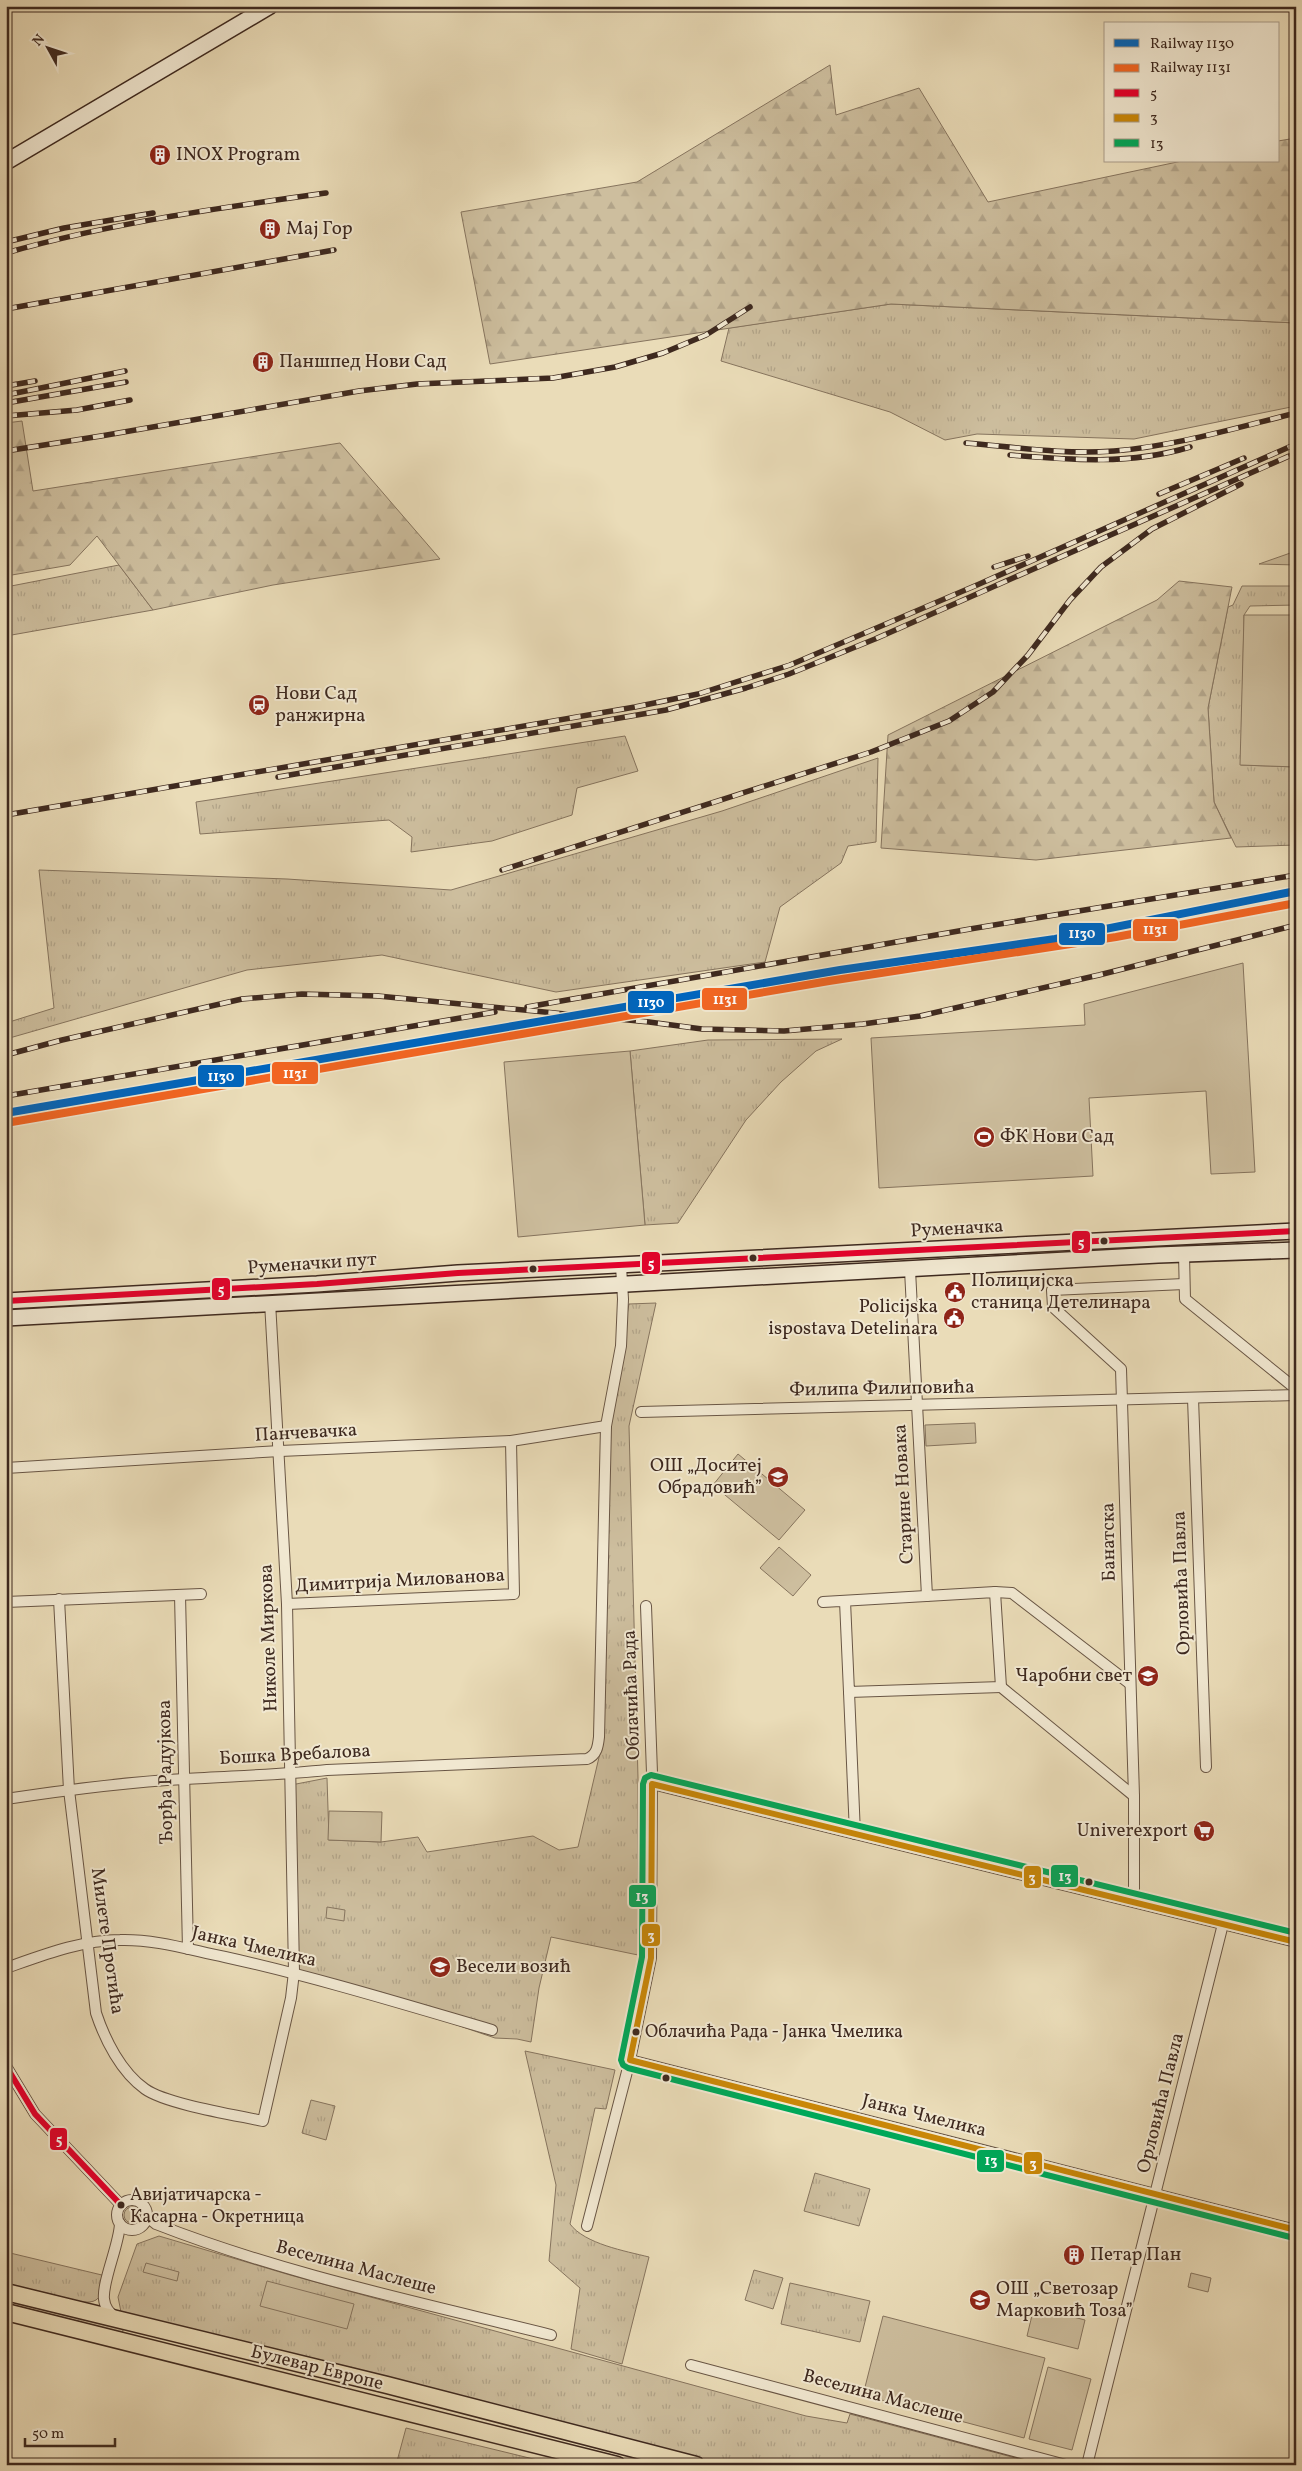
<svg xmlns="http://www.w3.org/2000/svg" width="1302" height="2471" font-family="Vollkorn,serif">
  <defs>
    <pattern id="grass-tufts" width="24" height="20" patternUnits="userSpaceOnUse" patternTransform="scale(1.25)"><rect width="24" height="20" fill="#cdbe9e"/><path d="M3 7l-1-3M5 7V3M7 7l1-3M15 17l-1-3M17 17v-4M19 17l1-3" fill="none" stroke="#b1a388"/></pattern>
    <pattern id="forest-firs" width="22" height="20" patternUnits="userSpaceOnUse" patternTransform="scale(1.25)"><rect width="22" height="20" fill="#cdbe9e"/><path d="M5 1l3.5 6h-7zM16 11l3.5 6h-7z" fill="#b1a388"/></pattern>
  </defs>
  <rect width="100%" height="100%" fill="#eadcb8"/>
  <filter id="stains"><feTurbulence type="fractalNoise" baseFrequency=".004" numOctaves="4"/><feColorMatrix values="0 0 0 0 .2 0 0 0 0 .09 0 0 0 0 .02 0 0 0 .5 -.17"/></filter>
  <radialGradient id="worn" r=".72"><stop offset=".6" stop-color="#630" stop-opacity="0"/><stop offset="1" stop-color="#630" stop-opacity=".3"/></radialGradient>
  <g fill="url(#grass-tufts)" stroke="#86745e">
    <path d="M891,304l405,19v83l-162,33 -157,-5 -32,6 -55,-28 -169,-51 8,-33z"/>
    <path d="M119,565l34,45 -147,26v-49z"/>
    <path d="M1242,586h54v19l-46,1 -6,9 -3,150 55,2v78l-60,2 -22,-45 -6,-94 20,-101 5,-2z"/>
    <path d="M625,736l13,35 -61,17 -5,27 -80,26 -81,11 1,-15 -23,-17 -189,14 -4,-32z"/>
    <path d="M878,758l-2,84 -28,4 -7,17 -61,44 -15,55 -209,30 -174,-37 -135,15 -241,69v-16l48,-15 -15,-138 248,9 164,11 271,-79z"/>
    <path d="M842,1039l-26,12 -35,31 -35,38 -68,103 -33,2 -15,-174 78,-11z"/>
    <path d="M656,1303l-27,123 9,352v177l-87,-18 -12,51 -8,54 -14,-3 -22,-1 -135,-46 -66,-20 -3,-187 36,-7 2,62 52,2 37,-5 9,15 106,-16 26,14 19,-3 22,-94 6,-327 23,-122z"/>
    <path d="M525,2051l90,19 -9,39 -11,-1 -25,116c15,20 55,27 79,33l-27,107 -51,-15 9,-61 -31,-27 7,-76z"/>
    <path d="M311,2100l24,6 -9,34 -24,-7z"/>
    <path d="M815,2173l55,16 -11,37 -55,-15z"/>
    <circle cx="132" cy="2215" r="8"/>
    <path d="M159,2236l131,39 516,141 41,7 3,-9 192,51h-325l-438,-110 -158,-43 -3,-15 19,-53z"/>
    <path d="M6,2252l100,24c-2,8 -3,19 -10,24 -13,9 -73,-13 -90,-17z"/>
    <path d="M754,2270l29,8 -10,31 -28,-9z"/>
    <path d="M790,2283l80,18 -10,41 -79,-18z"/>
    <path d="M6,2297l118,30 -2,7 -116,-28z"/>
    <path d="M406,2428l152,37h-162z"/>
  </g>
  <g fill="url(#forest-firs)" stroke="#86745e">
    <path d="M830,65l6,50 83,-27 69,114 194,-41h96v-20l18,-3v185l-405,-19 -401,60 -29,-152 176,-30z"/>
    <path d="M22,421l11,70 307,-48 100,116 -167,26 -120,25 -56,-74 -27,29 -64,11v-153z"/>
    <path d="M1296,551v14l-37,-1z"/>
    <path d="M1179,581l53,6 -24,121 6,94 17,36 -195,22 -155,-12 7,-113 269,-135z"/>
  </g>
  <g fill="#cdbe9e" stroke="#86745e">
    <path d="M1244,615h52v152l-56,-2z"/>
    <path d="M1243,963l12,209 -44,2 -5,-83 -117,7 4,78 -214,12 -8,-150 214,-13 -1,-21z"/>
    <path d="M630,1051l15,174 -127,12 -14,-175z"/>
    <path d="M975,1423l1,20 -50,3 -1,-21z"/>
    <path d="M738,1454l67,56 -26,30 -66,-55z"/>
    <path d="M779,1547l32,28 -18,21 -33,-28z"/>
    <path d="M329,1811l53,1 -1,30 -53,-2z"/>
    <path d="M327,1907l18,3 -1,11 -18,-3z"/>
    <path d="M146,2263l33,9 -2,9 -34,-9z"/>
    <path d="M1191,2273l20,5 -3,14 -20,-5z"/>
    <path d="M267,2281l87,23 -7,25 -87,-23z"/>
    <path d="M1034,2307l51,13 -7,29 -51,-13z"/>
    <path d="M883,2316l162,42 -21,80 -161,-43z"/>
    <path d="M1048,2367l43,12 -19,71 -43,-11z"/>
  </g>
  <g fill="none" stroke-linecap="round" stroke-linejoin="round">
    <g stroke="#695645" stroke-width="12">
      <g id="street">
        <path d="M1184,1254l1,45 111,90"/>
        <path d="M910,1270l17,326"/>
        <path d="M1193,1398l13,369"/>
        <path d="M641,1412l655,-17"/>
        <path d="M6,1468l274,-17 231,-10 95,-15"/>
        <path d="M995,1592l17,1 117,90"/>
        <path d="M180,1595l8,354"/>
        <path d="M59,1599l10,191 27,223c9,27 25,59 49,76 21,15 90,26 118,32l28,-123 3,-26 -7,-368 -17,-302"/>
        <path d="M6,1602l195,-8"/>
        <path d="M823,1602l172,-10 6,95 -152,5 -4,-91"/>
        <path d="M287,1604l227,-10 -3,-153"/>
        <path d="M1001,1687l133,109v105"/>
        <path d="M849,1692l6,142"/>
        <path d="M652,1784l644,158"/>
        <path d="M1134,1796l-13,-427 -68,-62 -1,-17 132,-6"/>
        <path d="M6,1799c60,-9 120,-17 179,-20 48,-3 95,-4 142,-9l260,-11c10,-4 11,-13 12,-22l7,-311 15,-80 2,-47 -2,-33"/>
        <path d="M6,1968c37,-13 75,-28 114,-28 36,-1 70,10 105,17 90,20 178,47 267,73"/>
        <path d="M630,2060l666,170"/>
        <path d="M6,2066l29,48 86,91"/>
        <circle cx="132" cy="2215" r="15"/>
        <path d="M146,2216l10,8c128,50 262,78 395,111"/>
        <path d="M587,2226l43,-166 21,-102 1,-185 -6,-167"/>
        <path d="M116,2318c-7,-6 -11,-10 -12,-19 -2,-17 15,-54 16,-75"/>
        <path d="M691,2365l375,100"/>
        <path d="M1087,2465l136,-541"/>
      </g>
    </g>
    <g stroke="#3e291f" stroke-width="18">
      <g id="secondary">
        <path d="M6,162l264,-156"/>
        <path d="M6,1301l311,-17 141,-11 838,-42"/>
        <path d="M6,1318l1152,-63 138,-5"/>
      </g>
    </g>
    <g stroke="#3e291f" stroke-width="19">
      <g id="primary">
        <path d="M6,2292l381,93 309,80"/>
        <path d="M6,2312l611,153"/>
      </g>
    </g>
    <use href="#street" stroke="#f1e8d1" stroke-width="10"/>
    <use href="#secondary" stroke="#f1e8d1" stroke-width="15"/>
    <use href="#primary" stroke="#eadcb8" stroke-width="16"/>
    <g stroke="#3e291f" stroke-width="5.5">
      <g id="rail">
        <path d="M6,242l58,-14 89,-15"/>
        <path d="M6,253c104,-30 213,-45 320,-60"/>
        <path d="M6,309l328,-59"/>
        <path d="M6,386l29,-5"/>
        <path d="M6,395l119,-24"/>
        <path d="M6,403l120,-21"/>
        <path d="M6,416l71,-6 53,-10"/>
        <path d="M966,443c48,4 98,12 148,8 62,-5 121,-23 182,-38"/>
        <path d="M6,451l95,-15 258,-45 58,-7 136,-6 62,-11 48,-14 43,-18 44,-28"/>
        <path d="M1010,455c60,5 121,10 180,-8"/>
        <path d="M1159,494l85,-36"/>
        <path d="M994,567l34,-11"/>
        <path d="M278,777l388,-67 80,-22 43,-14 86,-35 421,-186"/>
        <path d="M6,815l629,-108 63,-13 92,-29 187,-80 319,-141"/>
        <path d="M502,870l369,-118 78,-31 44,-29 35,-37 42,-55 31,-33 51,-38 89,-45"/>
        <path d="M1055,939l61,-2"/>
        <path d="M829,981l73,-19"/>
        <path d="M527,1007l443,-78 326,-54"/>
        <path d="M6,1055l56,-15 180,-41 60,-5 76,2 271,26 53,7 82,2 79,-7 57,-8 179,-41 197,-50"/>
        <path d="M6,1096l489,-84"/>
      </g>
    </g>
    <use href="#rail" stroke="#f1e8d1" stroke-width="4" stroke-dasharray="11" stroke-linecap="butt"/>
    <g stroke="#f1e8d1" stroke-width="10">
      <g id="bus-1">
        <path d="M6,1301l311,-17 141,-11 838,-42"/>
        <path d="M6,2066l29,48 86,91"/>
      </g>
    </g>
    <g stroke="#f1e8d1" stroke-width="10">
      <path id="bus-2" d="M1296,1942l-644,-158 -1,174 -21,102 666,170"/>
    </g>
    <g stroke="#f1e8d1" stroke-width="10">
      <path id="bus-3" d="M1294,2238l-666,-170 -5,-3 -2,-5 21,-103 1,-173 2,-6 6,-3 645,158"/>
    </g>
    <use href="#bus-1" stroke="#e4002b" stroke-width="6"/>
    <use href="#bus-2" stroke="#c98708" stroke-width="6"/>
    <use href="#bus-3" stroke="#00a859" stroke-width="6"/>
    <g stroke="#f1e8d1" stroke-width="11">
      <path id="rail-1" d="M6,1113l834,-143 215,-31 241,-48"/>
    </g>
    <g stroke="#f1e8d1" stroke-width="11">
      <path id="rail-2" d="M6,1123l823,-142 287,-44 180,-34"/>
    </g>
    <use href="#rail-1" stroke="#0065bd" stroke-width="8"/>
    <use href="#rail-2" stroke="#f26522" stroke-width="8"/>
  </g>
  <defs>
    <g id="building-disc" transform="scale(1.125)"><circle r="9.5" fill="#8f2418" stroke="#f1e8d1"/><path d="M-4-6H4V6H1V3H-1V6H-4ZM-2.5-4.3h1.7v1.8h-1.7ZM.8-4.3h1.7v1.8H.8ZM-2.5-1h1.7V.8h-1.7ZM.8-1h1.7V.8H.8Z" fill="#fff"/></g>
    <g id="station-disc" transform="scale(1.125)"><circle r="9.5" fill="#8f2418" stroke="#f1e8d1"/><path d="M-3-6H3Q5-6 5-4V2Q5 4 3 4L4.5 6H3L1.5 4h-3L-3 6H-4.5L-3 4Q-5 4-5 2V-4Q-5-6-3-6ZM-3.5-4v3h7v-3ZM-3.5 1v1.5H-2V1ZM2 1v1.5H3.5V1Z" fill="#fff"/></g>
    <g id="stadium-disc" transform="scale(1.125)"><circle r="9.5" fill="#8f2418" stroke="#f1e8d1"/><path d="M0-5a6.5 5 0 1 0 0 10a6.5 5 0 1 0 0-10ZM-3.5-1.8h7v3.6h-7Z" fill="#fff"/></g>
    <g id="civic-disc" transform="scale(1.125)"><circle r="9.5" fill="#8f2418" stroke="#f1e8d1"/><path d="M-.6-6.5H3V-4.5H.6V-3L4-1V1h2V6H-6V1h2V-1L-.6-3ZM-1.2 2.5V6h2.4V2.5Z" fill="#fff"/></g>
    <g id="school-disc" transform="scale(1.125)"><circle r="9.5" fill="#8f2418" stroke="#f1e8d1"/><path d="M0-5L7-2L0 1L-7-2ZM-4 1L0 2.5L4 1V4Q0 6-4 4Z" fill="#fff"/></g>
    <g id="supermarket-disc" transform="scale(1.125)"><circle r="9.5" fill="#8f2418" stroke="#f1e8d1"/><path d="M-6-5.5h2.5l.6 2H6L4.5 2H-2.5L-4.4-4H-6ZM-1.5 3.2a1.3 1.3 0 1 0 .1 0ZM3 3.2a1.3 1.3 0 1 0 .1 0Z" fill="#fff"/></g>
  </defs>
  <g fill-rule="evenodd">
    <use href="#building-disc" x="160" y="155"/>
    <use href="#building-disc" x="270" y="229"/>
    <use href="#building-disc" x="263" y="362"/>
    <use href="#station-disc" x="259" y="705"/>
    <use href="#stadium-disc" x="984" y="1137"/>
    <use href="#civic-disc" x="955" y="1292"/>
    <use href="#civic-disc" x="954" y="1318"/>
    <use href="#school-disc" x="778" y="1477"/>
    <use href="#school-disc" x="1148" y="1676"/>
    <use href="#supermarket-disc" x="1204" y="1831"/>
    <use href="#school-disc" x="440" y="1967"/>
    <use href="#building-disc" x="1074" y="2255"/>
    <use href="#school-disc" x="980" y="2300"/>
  </g>
  <g fill="#3e291f" stroke="#f1e8d1" stroke-width="2">
    <circle cx="1104" cy="1241" r="4.5"/>
    <circle cx="753" cy="1258" r="4.5"/>
    <circle cx="533" cy="1269" r="4.5"/>
    <circle cx="1089" cy="1882" r="4.5"/>
    <circle cx="636" cy="2032" r="4.5"/>
    <circle cx="666" cy="2078" r="4.5"/>
    <circle cx="121" cy="2205" r="4.5"/>
  </g>
  <g text-anchor="middle" dominant-baseline="central" stroke-width="4" stroke-linejoin="round" paint-order="stroke">
    <g font-size="18" fill="#3e291f" stroke="#f1e8d1" text-anchor="start">
      <text x="645" y="2032">Облачића Рада - Јанка Чмелика</text>
      <text x="130" y="2195">Авијатичарска -<tspan x="130" dy="22">Касарна - Окретница</tspan></text>
    </g>
    <g font-size="19" fill="#3e291f" stroke="#f1e8d1" text-anchor="start">
      <text x="176" y="155">INOX Program</text>
      <text x="286" y="229">Мај Гор</text>
      <text x="279" y="362">Паншпед Нови Сад</text>
      <text x="275" y="694">Нови Сад<tspan x="275" dy="22">ранжирна</tspan></text>
      <text x="1000" y="1137">ФК Нови Сад</text>
      <text x="971" y="1281">Полицијска<tspan x="971" dy="22">станица Детелинара</tspan></text>
      <text x="938" y="1307" text-anchor="end">Policijska<tspan x="938" dy="22">ispostava Detelinara</tspan></text>
      <text x="762" y="1466" text-anchor="end">ОШ „Доситеј<tspan x="762" dy="22">Обрадовић”</tspan></text>
      <text x="1132" y="1676" text-anchor="end">Чаробни свет</text>
      <text x="1188" y="1831" text-anchor="end">Univerexport</text>
      <text x="456" y="1967">Весели возић</text>
      <text x="1090" y="2255">Петар Пан</text>
      <text x="996" y="2289">ОШ „Светозар<tspan x="996" dy="22">Марковић Тоза”</tspan></text>
    </g>
    <g font-size="19" fill="#3e291f" stroke="#f1e8d1">
      <text transform="translate(957 1229) rotate(-3)">Руменачка</text>
      <text transform="translate(312 1264) rotate(-4)">Руменачки пут</text>
      <text transform="translate(882 1389) rotate(-1)">Филипа Филиповића</text>
      <text transform="translate(306 1433) rotate(-3)">Панчевачка</text>
      <text transform="translate(904 1494) rotate(-93)">Старине Новака</text>
      <text transform="translate(1109 1542) rotate(-91)">Банатска</text>
      <text transform="translate(400 1581) rotate(-3)">Димитрија Милованова</text>
      <text transform="translate(1182 1583) rotate(-92)">Орловића Павла</text>
      <text transform="translate(269 1638) rotate(-92)">Николе Миркова</text>
      <text transform="translate(632 1695) rotate(-92)">Облачића Рада</text>
      <text transform="translate(295 1755) rotate(-3)">Бошка Вребалова</text>
      <text transform="translate(166 1772) rotate(-91)">Ђорђа Радујкова</text>
      <text transform="translate(107 1941) rotate(82)">Милете Протића</text>
      <text transform="translate(254 1947) rotate(13)">Јанка Чмелика</text>
      <text transform="translate(1161 2103) rotate(-76)">Орловића Павла</text>
      <text transform="translate(924 2116) rotate(14)">Јанка Чмелика</text>
      <text transform="translate(356 2268) rotate(15)">Веселина Маслеше</text>
      <text transform="translate(317 2368) rotate(14)">Булевар Европе</text>
      <text transform="translate(883 2397) rotate(15)">Веселина Маслеше</text>
    </g>
  </g>
  <g stroke="#f1e8d1" stroke-width="2">
    <rect x="1132" y="918" width="47" height="24" rx="5" fill="#f26522"/>
    <rect x="1058" y="922" width="48" height="24" rx="5" fill="#0065bd"/>
    <rect x="701" y="987" width="47" height="24" rx="5" fill="#f26522"/>
    <rect x="627" y="990" width="48" height="24" rx="5" fill="#0065bd"/>
    <rect x="271" y="1061" width="48" height="24" rx="5" fill="#f26522"/>
    <rect x="197" y="1064" width="48" height="24" rx="5" fill="#0065bd"/>
    <rect x="1071" y="1230" width="20" height="24" rx="5" fill="#e4002b"/>
    <rect x="641" y="1251" width="20" height="24" rx="5" fill="#e4002b"/>
    <rect x="211" y="1277" width="20" height="24" rx="5" fill="#e4002b"/>
    <rect x="1050" y="1864" width="29" height="24" rx="5" fill="#00a859"/>
    <rect x="1023" y="1865" width="19" height="24" rx="5" fill="#c98708"/>
    <rect x="628" y="1884" width="29" height="24" rx="5" fill="#00a859"/>
    <rect x="641" y="1923" width="20" height="24" rx="5" fill="#c98708"/>
    <rect x="49" y="2127" width="19" height="24" rx="5" fill="#e4002b"/>
    <rect x="976" y="2149" width="29" height="24" rx="5" fill="#00a859"/>
    <rect x="1023" y="2151" width="20" height="24" rx="5" fill="#c98708"/>
  </g>
  <g font-size="14" text-anchor="middle" font-weight="bold" fill="#fff">
    <text x="1155" y="934">1131</text>
    <text x="1082" y="938">1130</text>
    <text x="725" y="1004">1131</text>
    <text x="651" y="1007">1130</text>
    <text x="295" y="1078">1131</text>
    <text x="221" y="1081">1130</text>
    <text x="1081" y="1247">5</text>
    <text x="651" y="1268">5</text>
    <text x="221" y="1294">5</text>
    <text x="1065" y="1881">13</text>
    <text x="1032" y="1882">3</text>
    <text x="642" y="1901">13</text>
    <text x="651" y="1940">3</text>
    <text x="59" y="2144">5</text>
    <text x="991" y="2165">13</text>
    <text x="1033" y="2168">3</text>
  </g>
  <rect width="1302" height="2471" fill="none" stroke="#eadcb8" stroke-width="25"/>
  <rect x="8" y="8" width="1287" height="2456" fill="none" stroke="#3e291f" stroke-width="2.5"/>
  <rect x="12" y="12" width="1277" height="2446" fill="none" stroke="#3e291f"/>
  <rect x="1104" y="22" width="175" height="140" fill="#f1e8d1" stroke="#a99c8a"/>
  <rect x="1114" y="39" width="25" height="8" fill="#0065bd" stroke="#a99c8a"/>
  <text x="1150" y="48" font-size="15" fill="#3e291f">Railway 1130</text>
  <rect x="1114" y="64" width="25" height="8" fill="#f26522" stroke="#a99c8a"/>
  <text x="1150" y="72" font-size="15" fill="#3e291f">Railway 1131</text>
  <rect x="1114" y="89" width="25" height="8" fill="#e4002b" stroke="#a99c8a"/>
  <text x="1150" y="98" font-size="15" fill="#3e291f">5</text>
  <rect x="1114" y="114" width="25" height="8" fill="#c98708" stroke="#a99c8a"/>
  <text x="1150" y="122" font-size="15" fill="#3e291f">3</text>
  <rect x="1114" y="139" width="25" height="8" fill="#00a859" stroke="#a99c8a"/>
  <text x="1150" y="148" font-size="15" fill="#3e291f">13</text>
  <g transform="translate(48 48) rotate(310)" stroke="#f1e8d1" stroke-width="4" paint-order="stroke">
  <path d="M0-4L9 19L0 12L-9 19Z" fill="#3e291f"/>
  <text y="-8" font-size="14" font-weight="bold" text-anchor="middle" fill="#3e291f">N</text>
  </g>
  <path d="M25 2438v8h90v-8" fill="none" stroke="#3e291f" stroke-width="2.5"/>
  <text x="32" y="2438" font-size="15" fill="#3e291f" stroke="#f1e8d1" stroke-width="4" paint-order="stroke">50 m</text>
  <rect width="100%" height="100%" filter="url(#stains)"/>
  <rect width="100%" height="100%" fill="url(#worn)"/>
</svg>
